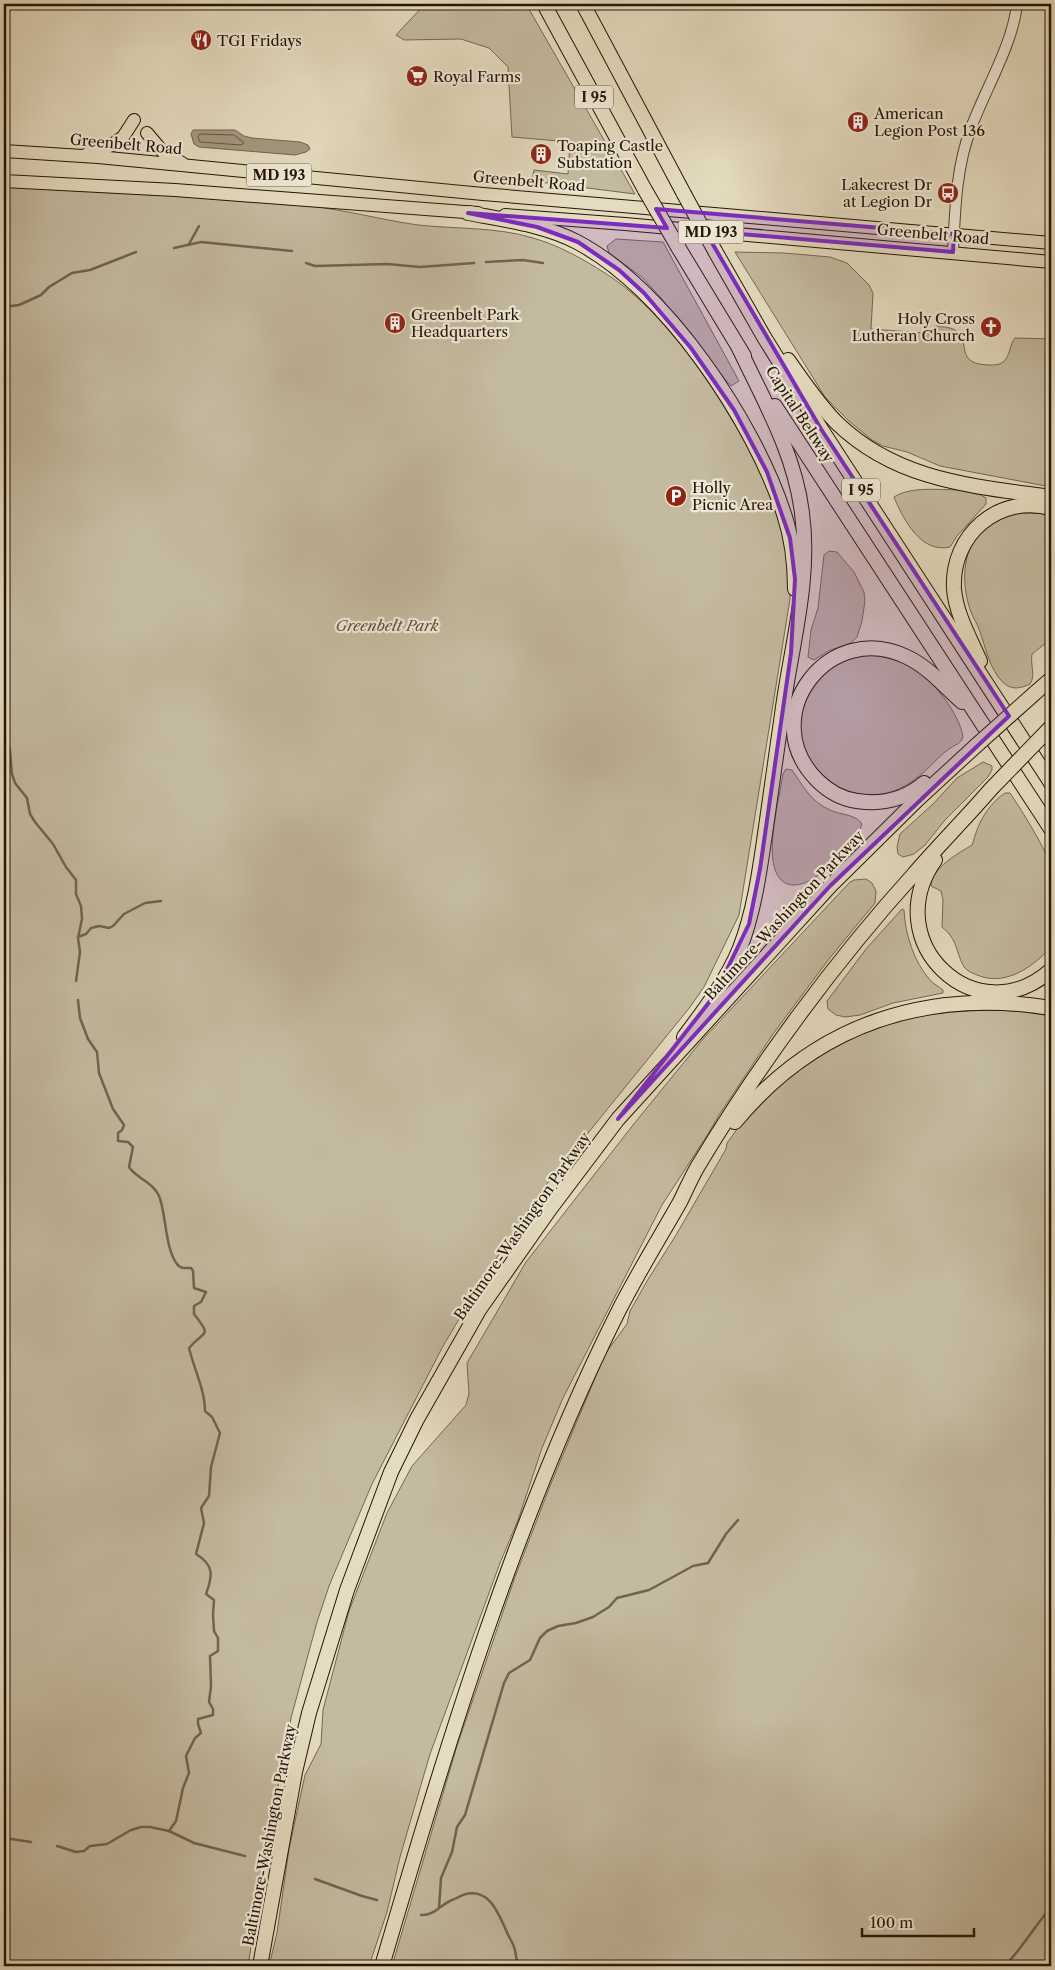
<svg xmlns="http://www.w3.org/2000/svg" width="1055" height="1970" font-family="'Libre Caslon Text',serif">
  <rect width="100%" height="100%" fill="#e5dcc0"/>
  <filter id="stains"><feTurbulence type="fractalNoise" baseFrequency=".004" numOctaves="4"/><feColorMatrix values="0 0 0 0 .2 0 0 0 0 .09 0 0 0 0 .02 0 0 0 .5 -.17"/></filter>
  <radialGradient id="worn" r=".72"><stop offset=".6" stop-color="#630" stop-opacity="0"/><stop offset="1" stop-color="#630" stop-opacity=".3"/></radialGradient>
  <g fill="#c4baa0" stroke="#746752">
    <path d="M425,4h101l109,190 -103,-13 2,-11 34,4 2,-32 -58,-5 -4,-70 -19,-19 -28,-9 -57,1 -8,-5z"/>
    <path d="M4,185c102,5 204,11 305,21 37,4 73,14 109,19 37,4 80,2 115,13 25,7 50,21 72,35 52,33 96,95 127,147 34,55 59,113 58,179l-51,316 -35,72 -14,20 -144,178 -25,36 -41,62 -38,65 -70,136 -43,102 -12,36 -26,96 -23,121 -20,127h-244z"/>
    <path d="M616,239l47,3 76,139 -8,5 -24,-27 -46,-61 -18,-20 -34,-25 -2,-7z"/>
    <path d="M735,252l49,1 46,4 17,6 22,22 4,8 -2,36 54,4 11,-7c7,1 16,1 22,6 12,10 -3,32 30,33 6,0 11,0 15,-3 8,-7 6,-17 12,-24l36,1v148l-111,-21 -33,-14 -24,-6 -11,-6 -23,-19 -24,-24z"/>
    <path d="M960,490l21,5 5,3v6l-29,32 -7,11c-29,7 -47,-28 -56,-50 17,-11 46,-7 66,-7z"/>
    <path d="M1016,513h24l11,4v122l-19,15c-2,10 4,22 -2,30 -6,3 -15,6 -22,2 -18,-11 -22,-39 -29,-57 -2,-6 -6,-11 -8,-17 -11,-29 -9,-68 17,-88 9,-6 19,-8 28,-11z"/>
    <path d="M829,551l8,1 17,20 10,20 1,9 -3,20 -5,16 -6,6 -23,8 -14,9 -6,-3 3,-27 7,-22 6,-53z"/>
    <path d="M872,655c13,2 26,5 38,11 21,11 50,48 53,71 -2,6 -6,7 -11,10 -10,6 -19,17 -28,25 -75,69 -167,-34 -103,-96 15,-14 30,-20 51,-21z"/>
    <path d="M983,762l9,4v4l-4,7 -43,43 -20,25 -11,9 -11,3 -5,-3 -1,-7 3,-13 33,-30 24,-26z"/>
    <path d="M786,769l6,1c11,16 19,32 38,40 10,5 26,4 32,14 -6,22 -68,89 -86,48 -10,-22 3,-73 7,-98z"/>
    <path d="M1005,793h5c10,15 39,60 41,76 3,25 0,53 0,78 -18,20 -46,40 -74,28 -5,-2 -10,-4 -13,-8 -6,-10 -7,-23 -14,-32 -2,-3 -5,-5 -8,-8l1,-27 -2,-9 -10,-5c0,-18 28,-33 41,-41 2,-4 2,-8 4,-12 4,-14 16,-32 29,-40z"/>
    <path d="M866,879l6,4 4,8 -1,12 -46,56 -56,75 -54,81 -11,19 -46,71 -99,193 -21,50 -24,72 -18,43 -70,191 -30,103 -13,55 -18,54h-100l8,-33 12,-84 16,-74 16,-31 2,-34 26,-99 38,-98 25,-47 54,-61 3,-12 -2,-30 59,-101 107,-137 70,-86 147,-157 4,-2z"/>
    <path d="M902,909l2,1c1,24 10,52 26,70 4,4 9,7 13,10v3l-50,10 -33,12 -15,2 -9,-2 -8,-6 -1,-8 39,-52z"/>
    <path d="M989,1010l29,1 33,5v950h-659l65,-220 58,-169 35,-91 55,-132 22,-30 3,-13 17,-30 29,-46 50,-86 1,-6c10,-13 19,-28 30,-39 39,-37 96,-73 149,-85 27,-6 55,-8 83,-9z"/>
  </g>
  <path fill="#a49880" stroke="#71634f" d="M193,130h42l9,6 8,2 48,4 8,3 2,4 -4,3 -11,3 -96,-8 -5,-3 -3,-10z"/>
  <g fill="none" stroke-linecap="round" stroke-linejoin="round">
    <path stroke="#645642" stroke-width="1" d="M200,134l34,1 10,8 -3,2 -41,-3 -2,-5z"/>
    <g stroke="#71634f" stroke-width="2.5">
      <path d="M189,244l10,-18"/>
      <path d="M174,248l27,-6 91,9"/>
      <path d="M486,262l37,-2 20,3"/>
      <path d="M306,263l9,3 72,-2 33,3 54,-4"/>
      <path d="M4,307l15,-2 22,-10 8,-8 23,-14 18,-3 46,-18"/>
      <path d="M4,729l6,22 2,23 3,9 12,15 3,16 5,8 18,22 13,23 10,13v14l5,12 1,13 -4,19 2,14 -4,29"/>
      <path d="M78,937l8,-3 5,-6 8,-2 10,2 4,-2 11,-12 21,-11 16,-2"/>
      <path d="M78,1000l2,18 8,21 9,13 2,21 14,36 11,16 -2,5 -4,3v8l10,1 5,5 -4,20c8,12 24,15 30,29 7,16 6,53 18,68 3,5 8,4 14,4l2,3 1,17 12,4 -5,10 -7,4v8c19,24 10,16 -5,34 5,21 16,42 16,63l7,6 8,16 -9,34 -2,29 -8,12 3,15 -8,31c18,11 17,21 10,40l8,6 -1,15 1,16 4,7v13l-8,5 1,30 -2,16 4,7v6l-15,4v5l3,9 -6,5 -9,18 3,17 -6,15 -7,33 -7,10"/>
      <path d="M4,1838l27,4"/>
      <path d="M57,1846l19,6 8,-1 6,-5 17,-2 24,-14 10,-3h9l19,4 25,12 51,13"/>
      <path d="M315,1879l47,17 15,4"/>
      <path d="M439,1908l2,-30 11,-26 5,-25 8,-12 39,-132 5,-10 21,-13 10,-22 7,-7 11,-5 18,-3 17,-6 16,-10 8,-9 32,-8 44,-24 15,-3 18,-29 12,-14"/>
      <path d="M421,1915c13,1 19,-10 31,-15 4,-1 9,-5 14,-6 24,-5 32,19 40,36 2,6 6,11 8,17 3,7 1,13 5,19"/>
      <path d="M1005,1966c17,-18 30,-40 46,-59"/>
    </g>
    <g stroke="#554634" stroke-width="12">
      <path id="tertiary" d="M953,252c2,-41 3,-85 18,-124 14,-38 42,-84 46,-124"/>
    </g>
    <g stroke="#251405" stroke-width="14">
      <g id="primary">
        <path d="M147,133l16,19 19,11"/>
        <path d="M4,151l94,6 385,37 568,49"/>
        <path d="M87,154l25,-9 11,-8 11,-17"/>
        <path d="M4,181l171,9 303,23"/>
        <path d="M505,215l120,9 426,38"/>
      </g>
    </g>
    <g stroke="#251405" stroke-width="16">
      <g id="motorway">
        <path d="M544,4l101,186"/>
        <path d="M583,4l101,190"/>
        <path d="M468,213c37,7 76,12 109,29 88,46 177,179 207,272 8,24 11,50 11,75"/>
        <path d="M678,247l66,109"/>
        <path d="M715,251l49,86 57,92 230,354"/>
        <path d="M788,360c15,21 30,44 49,63 60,58 136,63 214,74"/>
        <path d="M775,406l276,423"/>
        <path d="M980,661c-10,-23 -24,-47 -26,-72 -3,-54 44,-95 97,-81"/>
        <path d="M1035,693l16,-14"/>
        <path d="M924,783c-19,16 -42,22 -67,18 -15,-2 -29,-10 -40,-21 -63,-64 13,-163 92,-122 20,10 36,29 53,44"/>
        <path d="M935,860c-58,83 42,176 116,110"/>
        <path d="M684,1037c21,-28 43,-57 56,-89 15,-39 20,-80 26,-121 6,-40 11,-80 17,-120 9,-64 28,-129 19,-194 -7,-59 -38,-112 -63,-165"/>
        <path d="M735,1122c81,-98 192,-134 316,-114"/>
        <path d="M260,1966l35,-194 14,-59 38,-123 44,-118 26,-53 62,-109 71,-101 68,-90 212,-233 88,-87 61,-56"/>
        <path d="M382,1966c65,-221 132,-445 235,-652 19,-38 42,-75 63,-112 6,-12 11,-24 18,-36 60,-100 138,-206 216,-292 25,-29 52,-56 77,-85"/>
      </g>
    </g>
    <use href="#tertiary" stroke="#eee8d6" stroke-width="10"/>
    <use href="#primary" stroke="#e5dcc0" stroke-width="12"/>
    <use href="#motorway" stroke="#e5dcc0" stroke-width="14"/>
    <g stroke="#251405" stroke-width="16" stroke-linecap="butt">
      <g id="motorway-bridge">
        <path d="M645,190l33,57"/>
        <path d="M684,194l31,57"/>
        <path d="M979,743l56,-50"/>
        <path d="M991,789l60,-62"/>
      </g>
    </g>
    <use href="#motorway-bridge" stroke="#e5dcc0" stroke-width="14"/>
  </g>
  <path fill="#7b2cbf" fill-opacity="0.2" stroke="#7b2cbf" stroke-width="4" stroke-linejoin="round" d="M656,209l298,25 -1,18 -248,-21 116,198 188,287 -179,170 -212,233 96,-123 35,-72 11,-55 31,-216 4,-74 -5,-41 -23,-66 -33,-62 -43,-62 -47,-55 -25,-23 -41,-28 -41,-15 -69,-14 199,15z"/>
  <defs>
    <g id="restaurant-disc" transform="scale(1.125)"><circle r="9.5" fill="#8f2418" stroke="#eee8d6"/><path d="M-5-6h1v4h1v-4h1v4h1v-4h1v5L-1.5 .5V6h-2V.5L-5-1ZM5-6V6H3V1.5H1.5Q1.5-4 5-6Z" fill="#fff"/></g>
    <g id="supermarket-disc" transform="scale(1.125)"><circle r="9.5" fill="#8f2418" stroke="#eee8d6"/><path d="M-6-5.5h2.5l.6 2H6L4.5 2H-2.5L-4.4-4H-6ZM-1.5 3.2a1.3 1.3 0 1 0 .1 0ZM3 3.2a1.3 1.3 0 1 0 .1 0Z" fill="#fff"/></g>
    <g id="building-disc" transform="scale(1.125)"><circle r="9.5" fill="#8f2418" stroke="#eee8d6"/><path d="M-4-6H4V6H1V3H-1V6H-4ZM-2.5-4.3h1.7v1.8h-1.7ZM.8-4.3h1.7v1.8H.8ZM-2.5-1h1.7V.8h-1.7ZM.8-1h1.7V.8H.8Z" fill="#fff"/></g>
    <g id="bus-disc" transform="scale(1.125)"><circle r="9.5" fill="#8f2418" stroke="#eee8d6"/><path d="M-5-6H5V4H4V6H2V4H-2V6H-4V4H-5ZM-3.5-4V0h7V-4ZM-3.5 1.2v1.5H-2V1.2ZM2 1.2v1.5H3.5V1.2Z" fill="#fff"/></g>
    <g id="church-disc" transform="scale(1.125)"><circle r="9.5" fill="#8f2418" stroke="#eee8d6"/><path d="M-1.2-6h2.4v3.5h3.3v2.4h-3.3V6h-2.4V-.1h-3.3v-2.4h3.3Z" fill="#fff"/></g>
    <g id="parking-disc" transform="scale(1.125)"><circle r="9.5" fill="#8f2418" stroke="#eee8d6"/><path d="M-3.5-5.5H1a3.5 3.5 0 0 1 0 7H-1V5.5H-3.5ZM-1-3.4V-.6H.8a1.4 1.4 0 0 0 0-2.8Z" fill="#fff"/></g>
  </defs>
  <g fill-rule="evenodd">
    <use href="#restaurant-disc" x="201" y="40"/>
    <use href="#supermarket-disc" x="417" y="76"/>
    <use href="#building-disc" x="858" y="122"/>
    <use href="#building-disc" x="541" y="154"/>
    <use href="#bus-disc" x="948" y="193"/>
    <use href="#building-disc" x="395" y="323"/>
    <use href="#church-disc" x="991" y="327"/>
    <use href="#parking-disc" x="676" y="496"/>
  </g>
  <g text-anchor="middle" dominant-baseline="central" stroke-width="4.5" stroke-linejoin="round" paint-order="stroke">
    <g fill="#eee8d6" stroke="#615444" stroke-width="1">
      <rect x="575" y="85.5" width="38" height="23" rx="4"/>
      <rect x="246.5" y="163.5" width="65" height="23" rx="4"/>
      <rect x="678.5" y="220.5" width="65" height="23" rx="4"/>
      <rect x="842" y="478.5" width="38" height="23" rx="4"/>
    </g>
    <g font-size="14" font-weight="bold" fill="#251405">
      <text x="594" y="97">I 95</text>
      <text x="279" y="175">MD 193</text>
      <text x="711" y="232">MD 193</text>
      <text x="861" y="490">I 95</text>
    </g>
    <g font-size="15" fill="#251405" stroke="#eee8d6" text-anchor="start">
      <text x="217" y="40">TGI Fridays</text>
      <text x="433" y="76">Royal Farms</text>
      <text x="874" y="113">American<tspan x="874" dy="17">Legion Post 136</tspan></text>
      <text x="557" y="145">Toaping Castle<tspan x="557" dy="17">Substation</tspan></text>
      <text x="932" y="184" text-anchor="end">Lakecrest Dr<tspan x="932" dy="17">at Legion Dr</tspan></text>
      <text x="411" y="314">Greenbelt Park<tspan x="411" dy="17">Headquarters</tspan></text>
      <text x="975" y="318" text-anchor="end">Holy Cross<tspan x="975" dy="17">Lutheran Church</tspan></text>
      <text x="692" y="487">Holly<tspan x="692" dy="17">Picnic Area</tspan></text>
    </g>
    <g font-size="15" fill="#251405" stroke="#eee8d6">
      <text transform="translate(126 144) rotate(5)">Greenbelt Road</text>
      <text transform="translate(529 181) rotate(5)">Greenbelt Road</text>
      <text transform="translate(933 234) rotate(5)">Greenbelt Road</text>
      <text transform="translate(800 414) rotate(57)">Capital Beltway</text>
      <text transform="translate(784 915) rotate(-47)">Baltimore-Washington Parkway</text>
      <text transform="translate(522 1226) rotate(-55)">Baltimore-Washington Parkway</text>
      <text transform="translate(269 1835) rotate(-79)">Baltimore-Washington Parkway</text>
    </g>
    <g font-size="15" font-style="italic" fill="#5d4e3b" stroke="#eee8d6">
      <text x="387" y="625">Greenbelt Park</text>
    </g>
  </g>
  <rect width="1055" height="1970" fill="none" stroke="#e5dcc0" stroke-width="20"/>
  <rect x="5" y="5" width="1045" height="1960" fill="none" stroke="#251405" stroke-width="2.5"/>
  <rect x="10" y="10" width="1035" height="1950" fill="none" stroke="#251405"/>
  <path d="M862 1928v8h112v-8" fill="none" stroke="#251405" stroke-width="2.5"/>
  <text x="870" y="1928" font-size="15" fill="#251405" stroke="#eee8d6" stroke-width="4" paint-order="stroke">100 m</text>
  <rect width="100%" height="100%" filter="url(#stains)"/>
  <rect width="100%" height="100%" fill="url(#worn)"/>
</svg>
